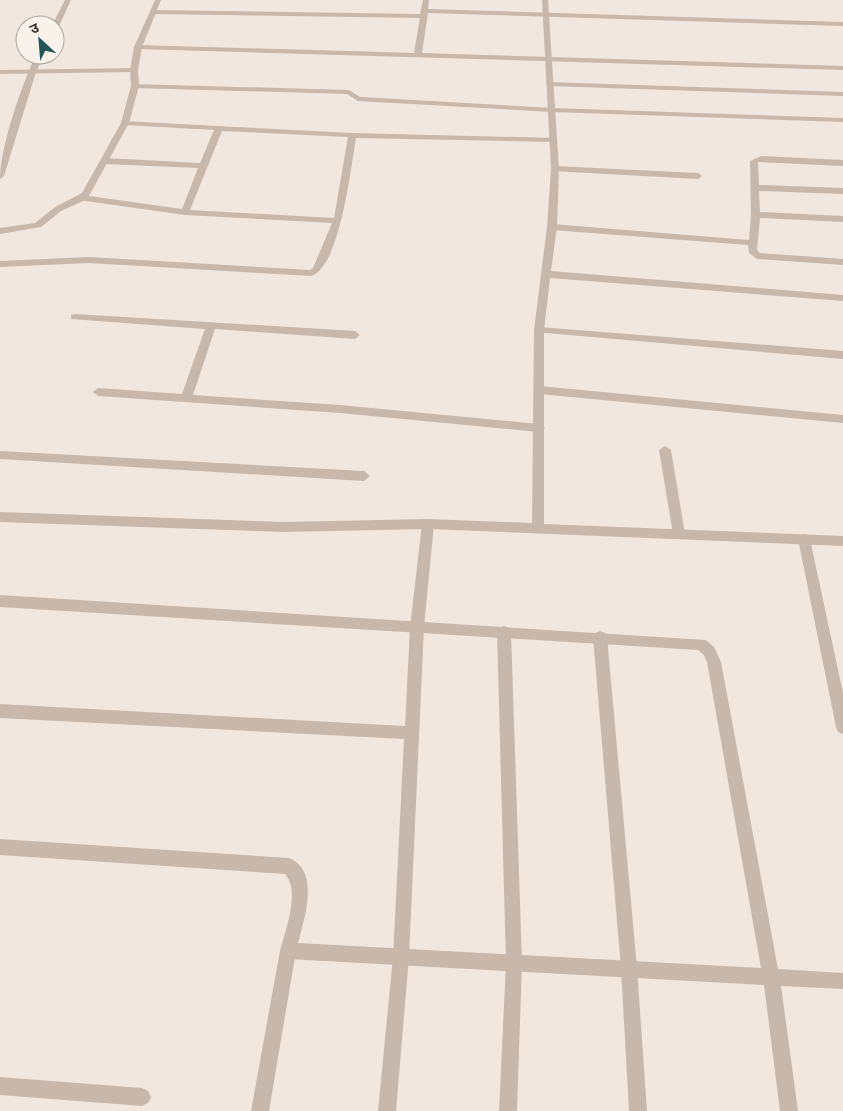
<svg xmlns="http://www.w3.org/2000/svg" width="843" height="1111" font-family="'PT Sans','Noto Sans Devanagari',sans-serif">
  <rect width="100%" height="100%" fill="#f1e7df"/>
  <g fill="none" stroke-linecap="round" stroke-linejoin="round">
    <g fill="#c8b7ab" fill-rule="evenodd">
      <path d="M423,0h6l-1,9 415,13v4l-415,-13 -6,40 421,13v4l-705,-21 -4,-2 4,-2 276,8 6,-35 -267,-4 -3,-2 3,-2 267,4z"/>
      <path d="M137,68l1,2 -4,2 -134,2v-4z"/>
      <path d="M547,82l296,10v4l-293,-10 -4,-2z"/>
      <path d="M132,84l217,6 11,7 192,11 291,10v4l-291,-10 -194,-11 -11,-7 -212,-6h-3z"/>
      <path d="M122,121l230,12 202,5 4,2 -4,2 -198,-4c-5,28 -16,130 -45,138l-222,-13 -89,4v-6l89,-4 221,13 3,-2 19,-45 -147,-8 -106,-15 -1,-2 4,-3 100,14 16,-41 -93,-4 -4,-3 4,-3 95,5 14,-33 -89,-5 -4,-2zM222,131l126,6 -14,81 -144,-8z"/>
      <path d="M761,156l82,4v6l-85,-4 1,23 84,3v6l-84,-3 1,21 83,4v6l-83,-4 -3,32 3,3 83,6v6l-86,-6 -8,-6 -1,-8 -196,-15 -5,-3 5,-3 197,16 2,-25 -1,-54z"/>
      <path d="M555,166l143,7 4,3 -4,3 -146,-8v-4z"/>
      <path d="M75,314l280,17 5,4 -5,4 -140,-10 -22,66 147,10 199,19 6,4 -6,4 -199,-19 -242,-17 -5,-4 5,-4 84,6 23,-65 -134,-10v-4z"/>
      <path d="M539,327l304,24v8l-308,-27 -1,-2z"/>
      <path d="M540,386l303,29v8l-303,-29 -5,-4z"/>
      <path d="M665,446l6,4 14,84 -2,4h-8l-2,-4 -14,-84z"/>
      <path d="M0,451l364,20 6,5 -6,5 -364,-22z"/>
      <path d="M428,519l4,1 2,4 -10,103 -15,330 -13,154h-18l15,-154 11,-218 -404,-21v-14l405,22 5,-99 12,-103 2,-4z"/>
      <path d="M804,534l4,1 2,4 33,154v41l-5,-2 -2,-5 -38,-188 2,-4z"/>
      <path d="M504,626l5,2 2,4 11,331 -5,148h-18l7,-148 -9,-331 2,-4z"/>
      <path d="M600,631l5,2 2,4 30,331 10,143h-18l-8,-143 -28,-331 2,-4z"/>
      <path d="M288,943l6,2 2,6 -27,160h-18l29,-160 2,-6z"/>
      <path d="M0,1077l142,11 6,3 3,6 -3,6 -6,3 -142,-11z"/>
    </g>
    <g fill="#c8b7ab" fill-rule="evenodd">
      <path d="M65,0h6l-12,26 -4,2v-3h-3z"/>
      <path d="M155,0h6l-19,47 -4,23 1,16 -10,37 -39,71 -5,6 -24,11 -20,16 -41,7v-6l35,-5 20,-16 27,-14 39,-70 10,-37 -1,-16 4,-23z"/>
      <path d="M542,0h6l11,169 -2,58 -6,44 292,24v6l-293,-23 -6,52v194l299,12v10l-415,-17 -144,3 -284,-10v-10l284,10 144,-3 104,4 2,-193 13,-103 4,-58z"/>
      <path d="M36,55h8l-8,17 -32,104 -4,3c0,-32 22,-95 36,-124z"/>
      <path d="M0,595l706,45 8,7 7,15 57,307 65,4v16l-62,-3 17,125h-18l-16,-126 -476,-26 -6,-2 -2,-6c5,-20 21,-60 5,-77l-285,-19v-16l289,19c32,13 15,61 9,85l463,25 -54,-306 -3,-7 -6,-5 -698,-43z"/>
    </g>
  </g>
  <g transform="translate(40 40) rotate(334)"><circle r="24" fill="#f9f2eb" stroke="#aba39e"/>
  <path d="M0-4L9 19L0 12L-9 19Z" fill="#225555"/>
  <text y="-8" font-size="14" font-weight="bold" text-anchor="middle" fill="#372d2a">उ</text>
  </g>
</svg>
